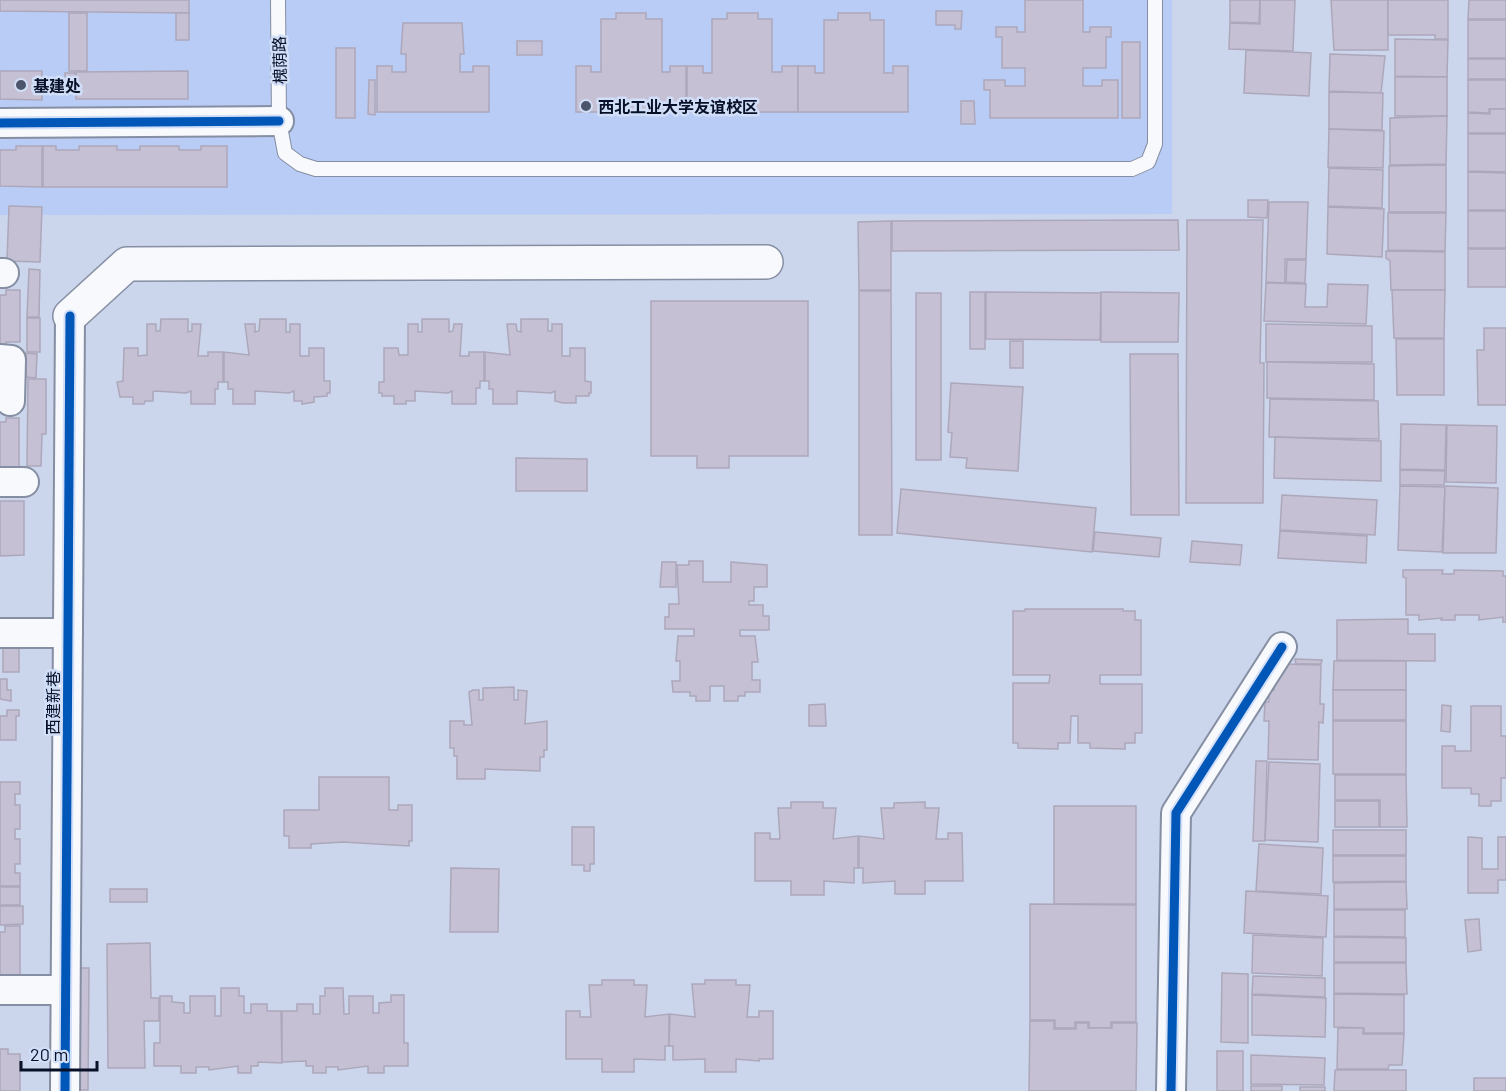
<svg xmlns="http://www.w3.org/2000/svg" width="1506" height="1091" font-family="Barlow,'Noto Sans SC',sans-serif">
  <rect width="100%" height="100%" fill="#cbd5eb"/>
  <path fill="#b9ccf6" d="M0,0h1172v214l-1172,1z"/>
  <g fill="#c6c0d5" stroke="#ada7bb" stroke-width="1.5">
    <path d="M0,0h189v13l-189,-2z"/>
    <path d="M1025,0h58v32h7v-5h21v10h-5v31h-23v18h19v-6h16v38h-128v-28h-6v-10h21v6h20v-18h-23v-31h-6v-10h21v5h8z"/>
    <path d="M1230,0h30l-1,23 -29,-1z"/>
    <path d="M1260,0h35l-2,51 -64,-2 1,-26 30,1z"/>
    <path d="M1331,0h57v50h-54z"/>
    <path d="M1388,0h60v39h-13v-4h-47z"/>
    <path d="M1469,0h37v19h-38z"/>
    <path d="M936,11h26l-1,18h-6v-4h-19z"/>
    <rect x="69" y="13" width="18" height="58"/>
    <rect x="176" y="13" width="13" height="27"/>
    <path d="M616,13h30v6h16v53h8v-6h16v46h-110v-46h15v6h10v-53h15z"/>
    <path d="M727,13h31v6h14v53h10v-6h16v46h-111v-46h16v7h9v-54h15z"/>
    <path d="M838,13h32v7h14v53h9v-7h15v46h-110v-46h17v7h9v-53h14z"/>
    <rect x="1468" y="20" width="38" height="38"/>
    <path d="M403,23h59l2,31h-4v18h13v-6h16v46h-112v-46h15v6h14v-18h-5z"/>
    <path d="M1395,39l53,1 -1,37 -52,-1z"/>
    <rect x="517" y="41" width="25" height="14"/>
    <rect x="1122" y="42" width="18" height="76"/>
    <rect x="336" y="48" width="19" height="70"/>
    <path d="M1246,50l65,3 -2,43 -65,-3z"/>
    <path d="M1330,54l55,2 -4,37 -52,-2z"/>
    <rect x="1468" y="59" width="38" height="20"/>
    <path d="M0,71h42v29l-42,-1z"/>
    <path d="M188,71v28h-112v-27z"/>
    <rect x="65" y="73" width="10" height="20"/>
    <rect x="1395" y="77" width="52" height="39"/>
    <path d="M369,80h6v35l-7,-1z"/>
    <path d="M1468,80h38v29h-17v4l-21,-1z"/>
    <path d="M1329,92l54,1 -1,37 -53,-1z"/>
    <path d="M961,101h13l1,23h-14z"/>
    <path d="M1490,109h16v24h-38v-20l22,1z"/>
    <path d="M1447,116l-1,48 -56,1v-47z"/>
    <path d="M1329,129l55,2 -1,37 -55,-1z"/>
    <path d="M1468,134h38v38l-38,-1z"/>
    <path d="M16,146h26v41l-42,-1v-36h16z"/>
    <path d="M43,146h13v4h23v-4h38v4h23v-4h39v4h22v-4h26v41h-184z"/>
    <path d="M1446,165v47h-57v-46z"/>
    <path d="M1329,168l54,2 -1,38 -54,-2z"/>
    <path d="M1468,172l38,1v37h-38z"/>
    <path d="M1248,200h20l-1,18 -19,-1z"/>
    <path d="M1269,202h39l-2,57h-21v24l-19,-1z"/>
    <path d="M9,206l33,1 -2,55 -33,-1z"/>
    <path d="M1328,207l56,2 -2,48 -55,-3z"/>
    <rect x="1468" y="211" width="38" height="37"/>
    <path d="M1388,213h58l-1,38 -57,-1z"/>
    <path d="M1178,220l1,30 -287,1v-30z"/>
    <path d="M1187,220h76l-3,143h4l-1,140h-77z"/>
    <path d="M891,221v69h-32l-1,-68z"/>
    <rect x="1468" y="249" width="38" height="38"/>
    <path d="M1386,251l59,1v38h-54l-1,-29 -4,-3z"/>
    <path d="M1287,260h19l-1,23 -19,-1z"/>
    <path d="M29,269l11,1 -1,47h-12z"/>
    <path d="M1266,283l40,1 -1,23h22l1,-23 40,1 -2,39 -102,-3z"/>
    <path d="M6,290h14v52h-14v5h-6v-52h6z"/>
    <path d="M1392,290h53l-1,48h-50z"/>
    <path d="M859,291h32l1,244h-33z"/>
    <rect x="970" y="292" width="15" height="57"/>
    <path d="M986,292l115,1 -1,47 -114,-1z"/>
    <path d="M1101,292l78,1 -1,49h-77z"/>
    <rect x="916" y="293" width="25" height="167"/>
    <path d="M651,301h157v155h-79v12h-32v-12h-46z"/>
    <rect x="27" y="318" width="13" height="34"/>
    <path d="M161,319h27v13l4,-1v-7h9l-3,32h10v-4h15v30h-5v7h-3v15h-24v-13l-5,2 -31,-2 -2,1v9h-8l-1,3h-11v-7h-13l-3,-15 6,-1 1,-33h14v8l9,-1v-31h9v7h4z"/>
    <path d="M260,319h26v13h4v-8h10v32h9v-8h15v33h6v12h-3v3l-13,1v5l-12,2v-3h-8v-10l-5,2 -34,-2v13h-22v-15h-5v-7h-4v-30l25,3 -4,-31h10v8l4,-1z"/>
    <path d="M422,319h27v13l4,-1 1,-7h8l-2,32h9v-4h15v29h-4v7h-4v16h-24v-13l-4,2 -33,-2v10h-9v3h-12v-8h-12v-3h-3v-11h5v-34h14l1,7h9v-31h10v8h4z"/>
    <path d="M521,319h27v12h4v-7h10v32h8v-8h15v33l6,1v11h-2v3h-13v7h-13l-8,-2v-10l-4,2 -34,-2v13h-24v-15h-4v-8h-4v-29l25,3 -3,-31h9l1,7 4,1z"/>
    <path d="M1266,324l106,2v36h-106z"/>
    <path d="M1484,328h22v77h-28l-1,-55h7z"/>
    <path d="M1396,339h48v56h-47z"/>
    <rect x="1010" y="341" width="13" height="27"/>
    <path d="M26,353l11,1 -1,24 -10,-1z"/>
    <path d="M1130,354h48l1,161h-48z"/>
    <path d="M1267,362l107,2v36l-107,-2z"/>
    <path d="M28,379h18v55h-4l-1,32h-14z"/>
    <path d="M951,383l72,4 -5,84 -52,-3 1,-10 -17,-1 2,-24 -4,-1z"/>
    <path d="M1270,399l108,2 1,38 -110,-2z"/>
    <path d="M6,418h13v51h-19v-47h6z"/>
    <path d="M1401,424l45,1 -1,45 -45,-1z"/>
    <path d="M1447,425l50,1 -1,57 -50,-1z"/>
    <path d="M1275,437l106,4v40l-107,-3z"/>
    <path d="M516,458l71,1v32h-71z"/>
    <path d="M1400,470l45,1 -1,14h-44z"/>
    <path d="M1400,486l45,1 -3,65 -44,-2z"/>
    <path d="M1445,486l53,2 -2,65h-53z"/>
    <path d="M901,489l195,19 -4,44 -195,-19z"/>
    <path d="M1282,495l95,5 -2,35 -95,-5z"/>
    <path d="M0,501h24v54l-24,1z"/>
    <path d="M1280,531l87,5 -1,27 -88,-5z"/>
    <path d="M1095,532l66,6 -2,19 -66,-6z"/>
    <path d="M1192,541l50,4 -2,20 -50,-3z"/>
    <path d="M689,561h14v21h28v-20l36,3v22h-13v14h-5v4h14v11h6v14h-29v6h15l3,26h-6v18h8v12h-15v4h-7v5h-14v-15h-14v15h-14v-5h-6v-4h-17l-1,-11h8v-20h-4l2,-25h16v-7h-29v-12h4v-13h10l-2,-39h12z"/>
    <path d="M662,562h14v25h-16z"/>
    <path d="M1403,570h40l-1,4h12v-4l49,1v5h3v46h-3v-5l-24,3v-5h-24v5h-14l1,-2 -23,2v-5h-13v-37l-3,-1z"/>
    <path d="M1025,609h98v2h12v9h6v55h-41v9h42v49h-7v10h-10v6l-35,-1v-5h-12v-27h-7l-1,27h-12v6l-40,-1v-5h-5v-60h36l1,-8h-37v-64h12z"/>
    <path d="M1408,619v15h27v27l-98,-1v-40z"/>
    <rect x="3" y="646" width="16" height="26"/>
    <path d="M1295,659l27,1 -1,4h-25z"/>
    <path d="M1334,661h72v29h-73z"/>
    <path d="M1283,664l38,1 -1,39h4l-1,19 -4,-1 -1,38 -50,-1 1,-38h-5l1,-19h4v-12h5v-10h4l1,-7h4z"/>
    <path d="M0,679h7v11h4v11l-11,-2z"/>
    <path d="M514,687v13h4v-10l9,1 -2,33 22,-3v29h-3v7h-4v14l-55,-2v10h-28v-23h-3v-8h-4v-27h14v4h8l-3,-33 4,-2h6v10h4v-12z"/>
    <rect x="1333" y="690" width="73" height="30"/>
    <path d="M825,704l1,22h-17v-21z"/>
    <path d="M1442,705l9,1 -1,26 -9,-1z"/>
    <path d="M1471,706h30v30h5v42h-5v23h-10v5h-12v-12h-8v-6h-29v-42h13v5h16z"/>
    <path d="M7,710h12v6h-3v24h-16v-24h7z"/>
    <rect x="1333" y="721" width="73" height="53"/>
    <path d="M1256,761h11l-2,80h-12z"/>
    <path d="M1269,762l51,2 -2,78 -53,-2z"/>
    <path d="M1335,775h71l1,52h-27v-27h-45z"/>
    <path d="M319,777h70v33h9v-5h14v36h-3v5l-66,-4 -32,2v4h-22v-12h-5v-26h35z"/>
    <path d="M0,782h20v12h-5v11h5v24h-5v10h5v25h-5v9h5v13h-20z"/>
    <rect x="1335" y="801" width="44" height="26"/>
    <path d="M791,802h32v6h13l-3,31 25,-3v32h-4v15l-30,-2v14h-33v-14h-36v-48h15v6h10l-2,-31h13z"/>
    <path d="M925,802v6h14l-3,31h12v-6h14l1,48h-38v13h-30v-13l-32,2v-15h-4v-32l25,3 -3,-31h13v-5z"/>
    <rect x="1054" y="806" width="82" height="98"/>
    <path d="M572,827h22v37h-4v7h-6v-6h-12z"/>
    <rect x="1333" y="830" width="73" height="25"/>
    <path d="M1468,837l14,1v31h16v-32h8v43h-8v13h-30z"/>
    <path d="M1259,844l64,4 -2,46 -65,-3z"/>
    <path d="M1333,856h73v25l-73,1z"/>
    <path d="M451,868l48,1 -1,63h-48z"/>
    <path d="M1406,882l1,27h-73v-26z"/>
    <rect x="0" y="887" width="20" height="18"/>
    <rect x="110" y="889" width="37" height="13"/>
    <path d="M1246,891l82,5 -2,41 -82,-4z"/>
    <path d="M1030,904l106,1v117h-25v6h-22v-6h-14v6h-20v-8h-25z"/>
    <path d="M0,906h23v18l-23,1z"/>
    <path d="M1334,910h71v27l-71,-1z"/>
    <path d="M1479,919l2,31 -13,2 -3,-32z"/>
    <path d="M5,926h15v50h-14v4h-6v-48h5z"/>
    <path d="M1253,935l70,3 -1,38 -70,-3z"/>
    <path d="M1334,937l72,1v24h-72z"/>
    <path d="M150,943l1,55h8v23h-15l1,47h-37l-1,-124z"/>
    <path d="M1334,963h72l1,31 -73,-1z"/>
    <path d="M76,968h13l-1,122h-13z"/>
    <path d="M1222,973l26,1v69l-27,-1z"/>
    <path d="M1253,976l72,2v19l-73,-3z"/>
    <path d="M602,980h32v5h13l-2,32 24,-3v32h-4v14l-31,-1v13h-32v-13h-36v-48h14v6h11l-2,-32h13z"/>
    <path d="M705,980h31v5h14l-3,32h12v-6h14v48h-14v2l-23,-2v13h-31v-13l-32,1v-14h-4l1,-32 25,3 -3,-33h13z"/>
    <path d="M221,988h18v8h5v17h7v-9h16v7h14l1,52 -24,-1v4h-7v7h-13v-7l-29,4v-3h-13v6h-15v-7h-27v-23h6v-47h12v6l12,1v10h6v-17h25v20h6z"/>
    <path d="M325,988h18l1,26h5v-18h24v17h6v-10l12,-1v-7h13v48h4v23h-24v7h-16v-7l-30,4v-3h-12v6h-13v-7h-7v-5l-24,1v-51h15v-7h16v10h7v-18h5z"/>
    <path d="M1334,994l70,1v38h-40v-5l-30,-1z"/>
    <path d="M1252,995l74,3 -1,39 -73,-2z"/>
    <path d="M1030,1021h24v8h22v-6h12v5h24v-5h25l-1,68h-107z"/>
    <path d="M1338,1028h25v6h41l-2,31h-13l-1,4h-51z"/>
    <path d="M0,1049h8v5h12v37h-20z"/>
    <rect x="1217" y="1051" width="26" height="40"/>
    <path d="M1251,1055l74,3 -1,27 -73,-1z"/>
    <path d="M1335,1070h71v21h-72z"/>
    <rect x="1474" y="1078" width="32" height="13"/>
    <rect x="1251" y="1086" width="31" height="5"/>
    <rect x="1300" y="1087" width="25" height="4"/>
  </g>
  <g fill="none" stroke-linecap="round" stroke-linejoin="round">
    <g stroke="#858ea2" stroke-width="16">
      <path id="lane" d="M278,0l1,121 6,32 15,11 16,5h816l16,-7 7,-18v-144"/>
    </g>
    <g stroke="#858ea2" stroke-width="32">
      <g id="street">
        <path d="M0,123l279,-2"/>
        <path d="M0,273h4"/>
        <path d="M0,359l11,1 -1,41"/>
        <path d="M0,482h24"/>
        <path d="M0,633h68"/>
        <path d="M0,990h65"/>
        <path d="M65,1091l5,-775"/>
        <path d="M1171,1091l5,-278 106,-166"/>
      </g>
    </g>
    <g stroke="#858ea2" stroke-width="36">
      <path id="primary" d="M70,316l57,-52 639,-2"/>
    </g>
    <use href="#lane" stroke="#f7f9fc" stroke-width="14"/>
    <use href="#street" stroke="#f7f9fc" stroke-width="28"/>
    <use href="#primary" stroke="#f7f9fc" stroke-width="33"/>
    <g stroke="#d1def8" stroke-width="13">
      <g id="cycleway">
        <path d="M0,123l279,-2"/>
        <path d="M65,1091l5,-775"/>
        <path d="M1171,1091l5,-278 106,-166"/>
      </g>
    </g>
    <use href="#cycleway" stroke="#0057b8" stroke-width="9"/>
  </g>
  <g fill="#4c556c" stroke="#d1def8" stroke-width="2">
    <circle cx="21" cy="85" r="6"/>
    <circle cx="586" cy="106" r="6"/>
  </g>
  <g text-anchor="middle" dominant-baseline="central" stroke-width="5" stroke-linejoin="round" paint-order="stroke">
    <g font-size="16" fill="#071027" stroke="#d1def8">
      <text transform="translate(279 60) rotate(-91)">槐荫路</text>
      <text transform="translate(52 703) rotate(-90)">西建新巷</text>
    </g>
    <g font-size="16" font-weight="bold" fill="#071027" stroke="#d1def8" text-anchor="start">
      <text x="33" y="85">基建处</text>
      <text x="598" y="106">西北工业大学友谊校区</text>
    </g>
  </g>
  <path d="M21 1061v9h76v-9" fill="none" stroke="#071027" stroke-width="3"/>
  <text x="30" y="1061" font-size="18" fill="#071027" stroke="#d1def8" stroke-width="4.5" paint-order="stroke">20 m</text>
</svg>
